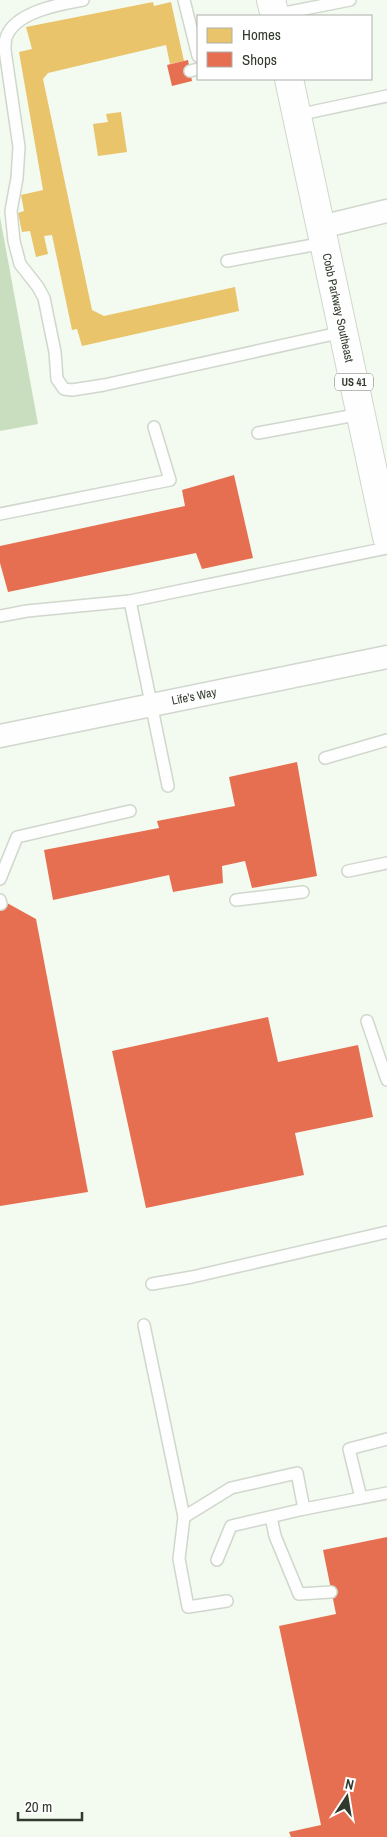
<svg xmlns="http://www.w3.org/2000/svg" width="387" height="1837" font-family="'Archivo Narrow',sans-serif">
  <rect width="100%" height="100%" fill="#f3faf0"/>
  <path fill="#c9debe" d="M0,217l38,207 -38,7z"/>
  <g fill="#e9c46a">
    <path d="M153,2l1,4 17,-4 13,59 -14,3 -4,-19 -118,28 -5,6 49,231 12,6 131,-29 4,24 -157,35 -5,-17 -5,1 -20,-95 -8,1 4,18 -12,3 -6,-26 -8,1 -4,-19 6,-2 -3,-16 22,-5 -24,-138 13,-3 -6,-22z"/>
    <path d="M121,112l6,40 -29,4 -5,-32 15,-2 -2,-8z"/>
  </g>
  <g fill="#e76f51">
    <path d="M188,60l4,21 -20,5 -5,-21z"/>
    <path d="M234,475l19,83 -51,11 -6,-16 -188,39 -8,-29v-17l185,-40 -3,-16z"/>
    <path d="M297,762l20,114 -65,12 -7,-27 -23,5 1,17 -50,9 -4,-17 -116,25 -9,-50 115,-22 -2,-7 78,-15 -6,-29z"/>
    <path d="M7,903l29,16 52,273 -88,14v-302z"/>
    <path d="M268,1017l10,45 80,-17 15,72 -78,16 9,42 -158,33 -34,-157z"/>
    <path d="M387,1537v300h-96l-2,-5 32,-7 -42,-199 57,-12 -13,-64z"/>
  </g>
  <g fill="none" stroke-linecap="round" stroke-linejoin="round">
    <g stroke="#d0d7cc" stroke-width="14">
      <g id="service">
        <path d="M83,0c-23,4 -69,12 -77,38 -1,3 -1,8 -1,12l14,97 -2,31 -6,33 3,30 6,23 18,23 6,11 11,54 2,27 7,10 8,1 32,-5 239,-53"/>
        <path d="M184,0l14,56"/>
        <path d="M274,15l76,-15"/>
        <path d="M190,71l8,-2"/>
        <path d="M297,115l90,-19"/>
        <path d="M227,261l97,-18"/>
        <path d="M258,433l103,-19"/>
        <path d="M0,514l170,-34 -16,-53"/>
        <path d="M130,601l257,-53"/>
        <path d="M0,616l27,-5 103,-10 38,185"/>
        <path d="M325,758l62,-18"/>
        <path d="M348,871l39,-8"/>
        <path d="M0,879l17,-42 113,-26"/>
        <path d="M0,900l1,4"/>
        <path d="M236,900l67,-8"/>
        <path d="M367,1021l20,59"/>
        <path d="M152,1284l40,-7 195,-45"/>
        <path d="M144,1325l40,192 -5,42 9,48 39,-6"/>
        <path d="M361,1498l-12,-49 38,-10"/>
        <path d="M184,1517l47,-29 66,-15 7,36"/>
        <path d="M271,1517l4,19 24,58 32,-2"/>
        <path d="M217,1560l14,-34 73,-17 83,-16"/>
      </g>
    </g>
    <g stroke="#d0d7cc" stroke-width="25">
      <g id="minor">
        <path d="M321,227l66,-16"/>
        <path id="s1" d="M0,736l387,-79"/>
      </g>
    </g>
    <g stroke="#d0d7cc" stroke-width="30">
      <g id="primary">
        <path d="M271,0l4,16"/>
        <path id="s2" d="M289,79l98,458"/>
      </g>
    </g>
    <use href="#service" stroke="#fdfefd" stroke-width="11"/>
    <use href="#minor" stroke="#fdfefd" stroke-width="22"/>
    <use href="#primary" stroke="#fdfefd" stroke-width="28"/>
  </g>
  <g text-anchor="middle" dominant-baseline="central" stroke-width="5" stroke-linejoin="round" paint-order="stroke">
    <rect fill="#fff" stroke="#6f746c" stroke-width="1" x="335" y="373.5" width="38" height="17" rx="4"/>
    <g font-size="11" font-weight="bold" fill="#31392d">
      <text x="354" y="382">US 41</text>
    </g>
    <g font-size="12" fill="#31392d" stroke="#fff">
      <text stroke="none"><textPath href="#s2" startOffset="234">Cobb Parkway Southeast</textPath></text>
      <text stroke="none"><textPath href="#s1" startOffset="198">Life's Way</textPath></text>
    </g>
  </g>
  <rect x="197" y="15" width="175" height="65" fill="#ffffff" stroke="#adb0ab"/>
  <rect x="207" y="28" width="25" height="15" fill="#e9c46a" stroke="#adb0ab"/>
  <text x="242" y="40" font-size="15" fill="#31392d">Homes</text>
  <rect x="207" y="52" width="25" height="15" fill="#e76f51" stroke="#adb0ab"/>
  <text x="242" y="65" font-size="15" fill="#31392d">Shops</text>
  <g transform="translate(347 1797) rotate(12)" stroke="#ffffff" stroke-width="4" paint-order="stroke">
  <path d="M0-4L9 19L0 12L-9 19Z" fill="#31392d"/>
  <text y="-8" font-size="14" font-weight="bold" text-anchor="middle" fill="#31392d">N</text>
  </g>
  <path d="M18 1812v8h64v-8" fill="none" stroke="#31392d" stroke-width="2.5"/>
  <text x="25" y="1812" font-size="15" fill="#31392d" stroke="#ffffff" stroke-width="4" paint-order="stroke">20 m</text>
</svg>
